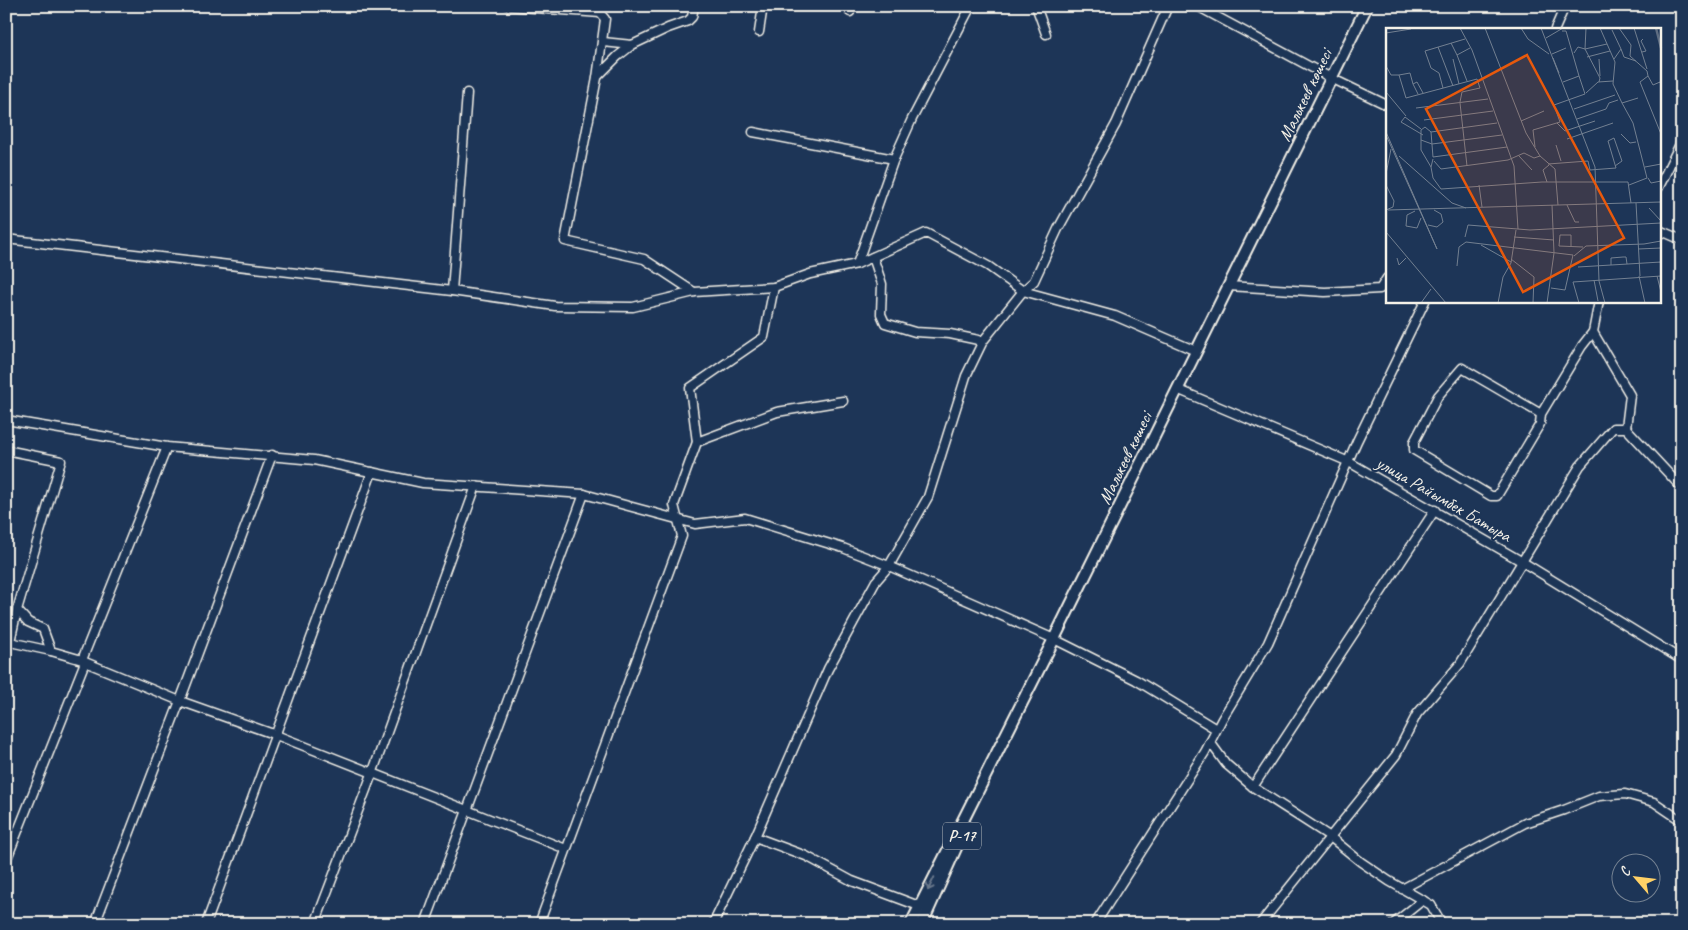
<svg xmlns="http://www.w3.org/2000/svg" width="1688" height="930" font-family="Caveat,sans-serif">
  <rect width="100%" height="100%" fill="#1d3557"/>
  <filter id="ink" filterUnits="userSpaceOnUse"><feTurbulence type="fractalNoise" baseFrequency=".02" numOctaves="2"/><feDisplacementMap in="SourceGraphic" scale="10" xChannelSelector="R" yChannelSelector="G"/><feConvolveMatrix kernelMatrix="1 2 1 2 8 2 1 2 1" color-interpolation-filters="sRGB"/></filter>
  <g filter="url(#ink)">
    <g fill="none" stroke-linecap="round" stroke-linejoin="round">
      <g stroke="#f4f1e8" stroke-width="11">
        <g id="minor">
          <path d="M509,6l91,7 5,6 -8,59 -32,163 79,18 50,33"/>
          <path d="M845,6l5,6"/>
          <path d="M1036,6l10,28"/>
          <path d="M1197,6l134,72 56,27"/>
          <path d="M1555,29l10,-23"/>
          <path d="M759,32l4,-26"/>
          <path d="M603,42l29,3 36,-17 20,-7 4,-4 2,-11"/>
          <path d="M597,77l21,-21 14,-11"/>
          <path d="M753,132l141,27"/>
          <path d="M1659,187l23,-47"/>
          <path d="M1659,230l23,10"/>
          <path d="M6,239l446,52 103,15 78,1 61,-15 80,-5 36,-13 47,-10 69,-31 62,33 35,25 92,25 81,35"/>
          <path d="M873,257l9,27 -1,30 4,9 30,9 35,2 33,7"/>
          <path d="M857,264l37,-105 18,-40 59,-113"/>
          <path d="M1228,286l97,6 55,-3 7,-11"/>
          <path d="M452,291l15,-198"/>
          <path d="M1599,301l-6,31 37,63 -4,33"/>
          <path d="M1177,389l172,73 172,99 161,99"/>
          <path d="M1541,414l-79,-46 -24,28 -24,46v8l77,46h6l43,-72 1,-10 41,-68 11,-14"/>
          <path d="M6,420l161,27 147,13 109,23 161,11 111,30 50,-6 98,30 46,18 165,73 82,41 80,49"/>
          <path d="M697,442l80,-30 66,-11"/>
          <path d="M6,450l55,11 -44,149 11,12 15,7 8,22 31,9"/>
          <path d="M17,610l-7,32 41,9"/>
          <path d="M85,662l95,39 96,34 290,114"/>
          <path d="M1210,742l16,22 27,23 76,49 32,26 28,19 42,24 11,19"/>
          <path d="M1253,787l182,-277"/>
          <path d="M755,837l51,19 46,25 67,25"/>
          <path d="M6,861l79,-199 -3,-2 85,-213"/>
          <path d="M1402,889l123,-66 39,-13 35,-14 26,-2 29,8 28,19"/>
          <path d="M95,924l85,-223 92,-246"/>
          <path d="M206,924l166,-452"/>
          <path d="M315,924l57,-150 104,-288"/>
          <path d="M425,924l159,-430"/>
          <path d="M539,924l143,-388 -8,-31 23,-63 -7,-54 74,-51 10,-50"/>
          <path d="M713,924l42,-87 73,-168 48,-88 13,-15 39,-69 38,-121 17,-35 40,-50 11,-10 24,-52 58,-105 52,-118"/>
          <path d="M1095,924l110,-172 17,-33 46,-76 89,-202 68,-140"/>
          <path d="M1260,924l136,-169 21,-41 43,-50 120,-198 33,-38h13l56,60"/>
          <path d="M1393,924l30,-24"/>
        </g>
      </g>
      <g stroke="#f4f1e8" stroke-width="14">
        <g id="major">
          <path d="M911,924l143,-285 313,-633"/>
          <path d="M922,924l43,-96"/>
        </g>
      </g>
      <use href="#minor" stroke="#1d3557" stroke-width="8"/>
      <use href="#major" stroke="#1d3557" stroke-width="10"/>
    </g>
    <defs><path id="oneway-shaft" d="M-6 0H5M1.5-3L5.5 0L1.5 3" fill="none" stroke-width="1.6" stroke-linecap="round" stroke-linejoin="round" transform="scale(1.25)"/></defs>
    <use stroke="#68778a" href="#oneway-shaft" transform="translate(931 884) rotate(116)"/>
  </g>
  <g text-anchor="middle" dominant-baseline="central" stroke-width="4" stroke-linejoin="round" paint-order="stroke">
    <rect fill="#1d3557" stroke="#b4b9bc" stroke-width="1" x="943" y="822.5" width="38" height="27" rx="4"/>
    <g font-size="16" font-weight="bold" fill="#f4f1e8">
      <text x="962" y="836">P-17</text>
    </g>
    <g font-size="18" fill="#f4f1e8" stroke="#1d3557">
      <text transform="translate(1305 95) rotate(-64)">Малькеев көшесі</text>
      <text transform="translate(1125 458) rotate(-64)">Малькеев көшесі</text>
      <text transform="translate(1444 499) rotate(30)">улица Райымбек Батыра</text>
    </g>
  </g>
  <g transform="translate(1386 28)">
    <rect width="275" height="275" fill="#1d3557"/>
    <path fill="none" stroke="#5e6d82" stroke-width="2.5" d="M270,0l5,20"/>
    <path fill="none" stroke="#738091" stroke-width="1" d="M74,0l12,22 42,116 4,63M99,0l41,105 14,23 15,13 3,36M135,0l7,11 21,15M155,0l54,139 4,114 6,22M214,0l15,34 -2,22 9,19M233,0l12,17 -1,11 17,15 1,5M248,0l13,41M226,2l9,19 -7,10M176,3h4l13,45 -16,6M0,5l25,-4M160,10l17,-10M65,15l6,12 13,-7M52,19l15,39M235,21l3,8 12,4M256,24l4,-1 -5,-10 2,-2M188,25l4,-6 7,2 1,-21M166,26l14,-6M71,27l10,26M201,29l23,-6M167,30l6,15M67,31l6,25M213,31l1,17M0,38l5,9h8l7,23 71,-19M13,47l11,-2 3,11M213,54l1,-4 -15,-29 22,-5M275,57l-1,-3 -7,3 -5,-9 -8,6 21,52M57,60l-4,-15 -8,-5 -6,-17 40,-12M0,64l20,24M200,65l12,-11 15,-1M32,66l-5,-10 4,-2 6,11M74,74l2,-10 18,-4 -3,-9M74,75l7,63M30,80l72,-9M188,81l41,-14M191,91l29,-10 3,-6 9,-3M38,92l69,-9M135,93l23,-10M111,95l-66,9 -6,-5 -4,3v10l11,4 70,-9M171,95l8,8 30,-10M35,101l-16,-12 -4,5 22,13M0,104l51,117 -51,-114M45,104l2,25 74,-10M235,106l9,9 6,-1M181,111l46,-16M35,112v10l10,17 2,-8M170,117l5,16M149,119l-2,-17 27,-8 -6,-17 31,-11 -6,-18M13,128l53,47 14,5M133,128l13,14M48,133l7,8 67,-9 16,-7 10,5 6,-2M162,136l40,-3 2,9 26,-2 -8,-27 6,-3 8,23 -7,5M45,139l2,11 8,11 101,-7h86l3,21M259,139l16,-3M0,146l5,-25M262,150l3,5 10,-2M161,154l-4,-12 6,-5M0,157l8,16 -1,6 -7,3M93,157l3,22M243,157l18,-7 -14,-55 -11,-20 16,-5M250,175l4,73M181,177l8,17h4M263,180l12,13M2,182l273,-8M29,183l-8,4 -1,11 11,2 4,-10M42,197l9,2 6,-5 -2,-8 -7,-4M0,204l60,71M79,209l3,-12 62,5 131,-7M128,209l40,3M95,217l30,17M185,218v-11h-11l-1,11 24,1M252,221l23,-1M188,228l12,-10 58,-2 17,-3M11,230l2,7 7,-7M125,231l23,18 -1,26M225,237v-7l12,-1h3l1,7M71,238l2,-19 7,-5 107,13 -8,35 -14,-2M192,239l83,-5M253,248l6,27M271,248l4,16M208,252l4,21M35,275l10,-14M112,275l5,-26 8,-14 5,-33M161,275l7,-50 -2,-48M193,275l-6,-21 88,-6"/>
    <path fill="#e8590c" fill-opacity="0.15" stroke="#e8590c" stroke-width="2.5" d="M141,27l97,183 -101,54 -97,-183z"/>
    <rect width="275" height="275" fill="none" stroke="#f4f1e8" stroke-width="2.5"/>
  </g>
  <rect width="1688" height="930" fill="none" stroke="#1d3557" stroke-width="25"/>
  <rect x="12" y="12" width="1663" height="905" fill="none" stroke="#f4f1e8" stroke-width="2" filter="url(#ink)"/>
  <g transform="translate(1636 878) rotate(298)"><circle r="24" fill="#1d3557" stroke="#738091"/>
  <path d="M0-4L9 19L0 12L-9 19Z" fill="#ffd166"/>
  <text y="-8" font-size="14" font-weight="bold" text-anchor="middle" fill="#f4f1e8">С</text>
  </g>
</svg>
